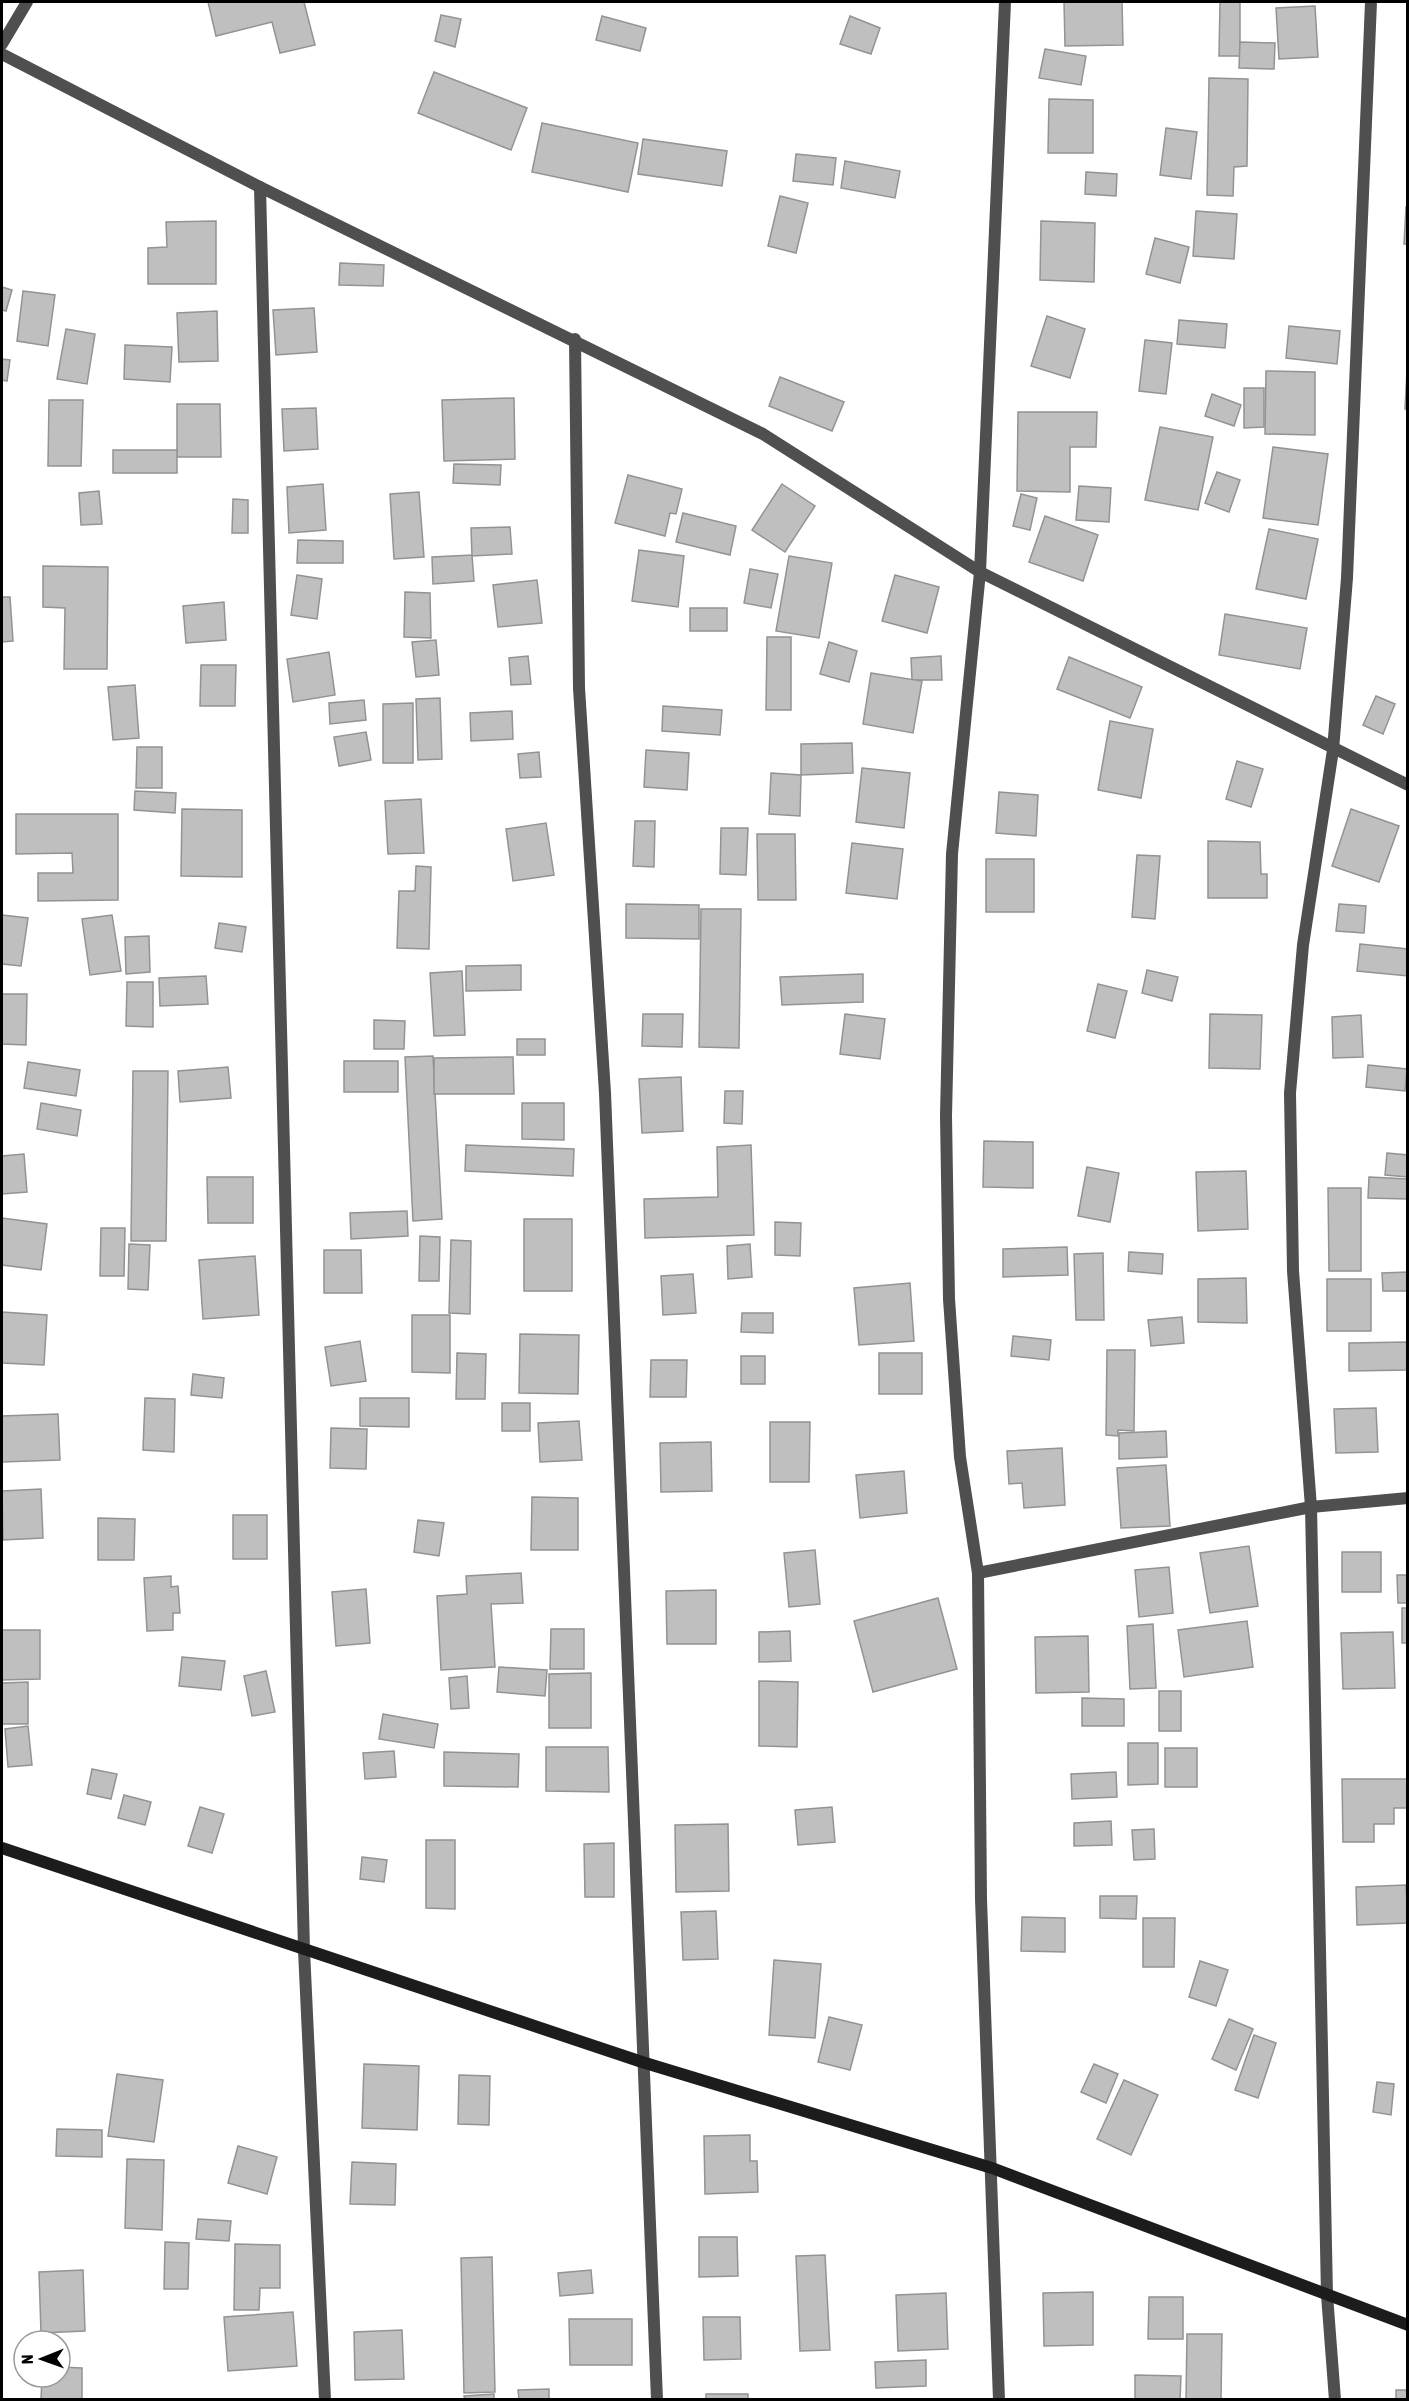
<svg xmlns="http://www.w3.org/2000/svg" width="1409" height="2401" font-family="'Asap Condensed',sans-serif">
  <rect width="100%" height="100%" fill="#fff"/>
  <g fill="#bfbfbf" stroke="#939393" stroke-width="1.5">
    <path d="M208,2h96l11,43 -35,8 -8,-31 -56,14z"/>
    <path d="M1064,2h58l1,43 -58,1z"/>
    <path d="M1220,2h20v54h-21z"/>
    <path d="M1315,6l3,51 -39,2 -3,-51z"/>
    <path d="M441,15l20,4 -6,28 -20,-6z"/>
    <path d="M602,16l44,12 -6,23 -44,-11z"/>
    <path d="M850,16l30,12 -9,26 -31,-10z"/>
    <path d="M1240,42l35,1 -1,26 -35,-1z"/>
    <path d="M1045,49l41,7 -5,29 -42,-7z"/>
    <path d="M434,72l93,36 -16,42 -93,-37z"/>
    <path d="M1209,78l39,1 -1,87 -13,1 -1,29 -26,-1z"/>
    <path d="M1049,99l44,1v53h-45z"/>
    <path d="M542,123l96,20 -10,49 -96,-20z"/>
    <path d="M1166,128l31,4 -6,47 -31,-4z"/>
    <path d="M643,139l84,12 -5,35 -84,-12z"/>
    <path d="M796,154l40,4 -3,27 -40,-4z"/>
    <path d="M845,161l55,10 -5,27 -54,-10z"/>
    <path d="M1086,172l31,2 -1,22 -31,-2z"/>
    <path d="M780,196l28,7 -12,50 -28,-7z"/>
    <path d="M1406,207h2v37h-4z"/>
    <path d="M1196,211l41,3 -3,45 -41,-3z"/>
    <path d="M216,221v63h-68v-36l19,-1 -1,-25z"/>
    <path d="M1041,221l54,2 -1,59 -54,-2z"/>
    <path d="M1155,238l34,9 -9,36 -34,-9z"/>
    <path d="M340,263l44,2 -1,21 -44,-1z"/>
    <path d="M2,287l10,3 -6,21 -4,-1z"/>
    <path d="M23,291l32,4 -7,51 -31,-5z"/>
    <path d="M314,308l3,44 -41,3 -3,-45z"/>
    <path d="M217,311l1,50 -39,1 -2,-49z"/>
    <path d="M1047,316l38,13 -15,49 -39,-12z"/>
    <path d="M1179,320l48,4 -2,24 -48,-4z"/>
    <path d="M1289,326l51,5 -3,33 -51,-6z"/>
    <path d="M66,329l29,5 -8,50 -30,-5z"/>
    <path d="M1145,340l27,3 -6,51 -27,-3z"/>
    <path d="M125,345l47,2 -2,35 -46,-3z"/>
    <path d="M2,359l8,1 -3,21 -5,-1z"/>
    <path d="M1266,371l49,1v63l-50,-1z"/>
    <path d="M1407,371h1v38h-3z"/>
    <path d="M780,377l64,25 -12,29 -63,-25z"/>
    <path d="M1244,388h20v39l-20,1z"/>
    <path d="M1212,394l29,11 -7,21 -29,-10z"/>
    <path d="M514,398l1,61 -71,2 -2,-61z"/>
    <path d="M49,400h34l-2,66h-33z"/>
    <path d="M177,404h43l1,53h-44z"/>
    <path d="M316,408l2,41 -34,2 -2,-42z"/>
    <path d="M1018,412h79l-1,35h-26v45l-53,-1z"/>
    <path d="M1160,427l53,10 -15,73 -53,-10z"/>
    <path d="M1273,447l55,7 -10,71 -55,-7z"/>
    <rect x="113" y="450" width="64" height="23"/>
    <path d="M454,464l47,1 -1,20 -47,-2z"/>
    <path d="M1217,472l23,8 -11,32 -24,-9z"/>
    <path d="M628,475l54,14 -6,25 -6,-1 -5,23 -50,-13z"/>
    <path d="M323,484l3,46 -37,3 -2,-46z"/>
    <path d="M782,484l33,22 -30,46 -33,-22z"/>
    <path d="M1079,486l32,2 -2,34 -33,-2z"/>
    <path d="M99,491l3,33 -21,1 -2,-32z"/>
    <path d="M419,492l5,65 -30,2 -4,-65z"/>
    <path d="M1021,494l16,4 -7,32 -17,-4z"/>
    <path d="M233,499l15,1v33h-16z"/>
    <path d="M683,513l53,13 -6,29 -54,-13z"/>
    <path d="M1045,516l53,19 -15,46 -54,-19z"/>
    <path d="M510,527l2,27 -40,2 -1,-28z"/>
    <path d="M1269,529l49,10 -12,60 -50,-10z"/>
    <path d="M298,540l45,1v22h-46z"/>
    <path d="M639,550l45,6 -6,51 -46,-6z"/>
    <path d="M472,555l2,26 -41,3 -1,-27z"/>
    <path d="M789,556l43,7 -13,75 -43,-7z"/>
    <path d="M43,566l65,1 -1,102h-43l1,-61 -22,-1z"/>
    <path d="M750,569l28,5 -7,34 -27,-5z"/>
    <path d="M297,575l25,4 -5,40 -26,-4z"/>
    <path d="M895,575l44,12 -12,46 -45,-12z"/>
    <path d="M537,580l5,43 -44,4 -5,-42z"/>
    <path d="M405,592l25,1 1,45 -27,-1z"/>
    <path d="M2,597h8l3,44 -11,1z"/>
    <path d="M224,602l2,38 -40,3 -3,-37z"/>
    <rect x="690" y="608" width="37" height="23"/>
    <path d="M1225,614l82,14 -7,41 -81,-14z"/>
    <path d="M767,637h24v73h-25z"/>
    <path d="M436,640l3,35 -23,2 -4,-35z"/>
    <path d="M829,642l28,9 -8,31 -29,-8z"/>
    <path d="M329,652l6,43 -42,7 -6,-43z"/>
    <path d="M528,656l3,28 -20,1 -2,-27z"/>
    <path d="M941,656l1,24h-30l-1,-22z"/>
    <path d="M1069,657l73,30 -12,31 -73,-29z"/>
    <path d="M201,665h35l-1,41h-35z"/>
    <path d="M871,673l51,8 -9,52 -50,-9z"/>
    <path d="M135,685l4,53 -26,2 -5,-53z"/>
    <path d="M1376,696l19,8 -12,30 -20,-9z"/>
    <path d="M440,698l2,61 -24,1 -2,-61z"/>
    <path d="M364,700l2,20 -36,4 -1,-21z"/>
    <path d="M413,703v60h-30v-59z"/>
    <path d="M663,706l59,4 -2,25 -58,-4z"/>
    <path d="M512,711l1,28 -42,2 -1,-28z"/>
    <path d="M1110,721l43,8 -12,69 -43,-8z"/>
    <path d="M366,732l5,28 -32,6 -5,-29z"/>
    <path d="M852,743l1,30 -52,2v-31z"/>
    <path d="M137,747h25v41h-26z"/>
    <path d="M646,750l43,3 -2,37 -43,-3z"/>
    <path d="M539,752l2,25 -21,1 -2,-24z"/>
    <path d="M1237,761l26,8 -12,38 -25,-8z"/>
    <path d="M862,768l48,5 -6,55 -48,-6z"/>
    <path d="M771,773l30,2 -1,41 -31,-2z"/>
    <path d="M135,791l41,2 -1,20 -41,-3z"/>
    <path d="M999,792l39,3 -2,41 -40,-3z"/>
    <path d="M421,799l3,54 -36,1 -3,-53z"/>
    <path d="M182,809l60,1v67l-61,-1z"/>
    <path d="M1351,809l48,17 -20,56 -47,-16z"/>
    <path d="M16,814h102v86l-80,1v-28h35l-1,-20 -56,1z"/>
    <path d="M635,821h20l-1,46 -21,-1z"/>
    <path d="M546,823l8,52 -41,6 -7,-52z"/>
    <path d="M721,828h27l-2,47 -26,-1z"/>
    <path d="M757,834h38l1,66h-38z"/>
    <path d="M1208,841l52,1 1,32h6v24h-59z"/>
    <path d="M852,843l51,6 -6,50 -51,-6z"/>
    <path d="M1137,855l23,1 -5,63 -23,-2z"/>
    <rect x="986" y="859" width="48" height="53"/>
    <path d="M416,866l15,1 -2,82 -32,-1 2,-57h16z"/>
    <path d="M626,904l73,1v34l-73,-1z"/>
    <path d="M1339,904l27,2 -2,27 -28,-2z"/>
    <path d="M701,909h40l-2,139 -40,-1z"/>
    <path d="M2,915l26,3 -7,48 -19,-2z"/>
    <path d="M112,915l9,56 -31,4 -8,-56z"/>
    <path d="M219,923l27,4 -4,25 -27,-4z"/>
    <path d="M149,936l1,36 -24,2 -1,-37z"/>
    <path d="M1360,944l48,5v27l-51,-5z"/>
    <path d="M521,965v25l-55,1v-25z"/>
    <path d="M1147,970l31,7 -6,24 -30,-8z"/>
    <path d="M462,971l3,64 -31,1 -4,-63z"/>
    <path d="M863,974v28l-81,3 -2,-28z"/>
    <path d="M206,976l2,28 -48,2 -1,-28z"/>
    <path d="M127,982h26v45l-27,-1z"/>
    <path d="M1098,984l29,7 -12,47 -28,-7z"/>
    <path d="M2,994h25l-1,51 -24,-1z"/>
    <path d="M643,1014h40l-1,33 -40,-1z"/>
    <path d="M845,1014l40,5 -5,40 -40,-5z"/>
    <path d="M1210,1014l52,1 -2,54 -51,-1z"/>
    <path d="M1361,1015l2,42 -30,1 -1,-41z"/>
    <path d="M374,1020l31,1 -1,28h-30z"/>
    <rect x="517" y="1039" width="28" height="16"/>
    <path d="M433,1056l9,163 -29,2 -8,-164z"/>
    <path d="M513,1057l1,37h-80v-36z"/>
    <rect x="344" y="1061" width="54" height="31"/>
    <path d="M28,1062l52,8 -4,26 -52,-8z"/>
    <path d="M1368,1065l39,4 -2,22 -39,-4z"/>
    <path d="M228,1067l3,31 -51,4 -2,-31z"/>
    <path d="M133,1071h35l-2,170h-35z"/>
    <path d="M681,1077l2,54 -41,2 -3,-54z"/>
    <path d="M725,1091h18l-1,33 -18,-1z"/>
    <path d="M41,1103l40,7 -4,26 -40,-7z"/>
    <path d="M522,1103h42v37l-42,-1z"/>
    <path d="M984,1141l49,1v46l-50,-1z"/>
    <path d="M466,1145l108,4 -1,27 -108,-5z"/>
    <path d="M751,1145l3,90 -109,3 -1,-39 74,-2 -1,-50z"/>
    <path d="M1387,1153l21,2v22l-23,-2z"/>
    <path d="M24,1154l3,38 -25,2v-38z"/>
    <path d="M1087,1167l32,6 -9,49 -32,-6z"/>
    <path d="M1246,1171l2,58 -50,2 -2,-59z"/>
    <path d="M207,1177h46v46h-45z"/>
    <path d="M1369,1177l39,2v20l-40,-1z"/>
    <path d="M1328,1188h33v83h-32z"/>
    <path d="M407,1211l1,25 -57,3 -1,-26z"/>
    <path d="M2,1218l45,6 -6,46 -39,-5z"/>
    <rect x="524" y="1219" width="48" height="72"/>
    <path d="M775,1222l26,1 -1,33 -25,-1z"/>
    <path d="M101,1228h24l-1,48h-24z"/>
    <path d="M420,1236l20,1 -1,44h-20z"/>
    <path d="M451,1240l20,1 -1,73 -21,-1z"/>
    <path d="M129,1244l21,1 -2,45 -20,-1z"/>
    <path d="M750,1244l2,33 -24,2 -1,-33z"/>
    <path d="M1067,1247l1,28 -65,2v-28z"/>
    <path d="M324,1250h37l1,43h-38z"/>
    <path d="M1129,1252l34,2 -1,20 -34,-3z"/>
    <path d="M1103,1253l1,67h-28l-2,-66z"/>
    <path d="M255,1256l4,59 -56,4 -4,-59z"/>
    <path d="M1408,1272v19h-25l-1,-18z"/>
    <path d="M693,1274l3,39 -33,2 -2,-39z"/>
    <path d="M1246,1278l1,45 -49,-1v-43z"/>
    <rect x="1327" y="1279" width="44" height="52"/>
    <path d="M910,1283l4,58 -55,4 -5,-57z"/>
    <path d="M2,1312l45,3 -3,50 -42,-2z"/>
    <path d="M742,1313h31v20l-32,-1z"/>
    <path d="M412,1315h38v58l-38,-1z"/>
    <path d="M1182,1317l2,26 -33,3 -3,-26z"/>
    <path d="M520,1334l59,1 -1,59 -59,-1z"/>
    <path d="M1013,1336l38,4 -2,20 -38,-4z"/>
    <path d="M360,1341l6,40 -35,5 -6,-39z"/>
    <path d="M1408,1342v28l-59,1v-28z"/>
    <path d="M1107,1350h28l-1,81 -16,-1v6l-12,-1z"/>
    <path d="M457,1353l29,1 -1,45h-29z"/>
    <rect x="879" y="1353" width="43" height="41"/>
    <rect x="741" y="1356" width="24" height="28"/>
    <path d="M651,1360h36l-1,37h-36z"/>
    <path d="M193,1374l31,4 -2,20 -31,-3z"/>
    <path d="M145,1398l30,1 -1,53 -31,-2z"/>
    <path d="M360,1398h49v29l-49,-1z"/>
    <rect x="502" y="1403" width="28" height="28"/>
    <path d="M1376,1408l2,44 -42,1 -2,-44z"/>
    <path d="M58,1414l2,46 -58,2v-46z"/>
    <path d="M579,1421l3,39 -42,2 -2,-39z"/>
    <path d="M770,1422h40l-1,60h-39z"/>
    <path d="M331,1428l36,1 -1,40 -36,-1z"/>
    <path d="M1166,1431l1,26 -48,2v-26z"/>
    <path d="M711,1442l1,49 -51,1 -1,-49z"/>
    <path d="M1062,1448l3,57 -41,3 -2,-25 -13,1 -2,-33z"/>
    <path d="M1166,1465l4,61 -49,2 -4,-60z"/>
    <path d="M904,1471l3,42 -47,5 -4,-43z"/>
    <path d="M41,1489l2,49 -40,2 -1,-49z"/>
    <path d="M532,1497l46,1v52h-47z"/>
    <rect x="233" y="1515" width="34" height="44"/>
    <path d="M98,1518l37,1 -1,41h-36z"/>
    <path d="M418,1520l26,3 -5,33 -25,-4z"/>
    <path d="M1249,1546l9,60 -48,7 -10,-60z"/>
    <path d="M815,1550l5,54 -31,3 -5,-54z"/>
    <rect x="1342" y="1552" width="39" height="40"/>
    <path d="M1169,1567l4,46 -34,4 -4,-47z"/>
    <path d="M521,1573l2,30 -32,1 4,63 -54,3 -4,-74 30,-2 -1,-18z"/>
    <path d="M1397,1575h11v28h-10z"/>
    <path d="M171,1576v11l7,-1 2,27h-7v17l-26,1 -3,-53z"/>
    <path d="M366,1589l4,54 -34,3 -4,-54z"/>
    <path d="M716,1590v54h-49l-1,-53z"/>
    <path d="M938,1598l19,71 -84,23 -19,-71z"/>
    <rect x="1402" y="1608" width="6" height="35"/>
    <path d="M1247,1621l6,46 -69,10 -6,-47z"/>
    <path d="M1153,1624l3,64 -26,1 -3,-63z"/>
    <path d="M551,1629h33v40h-34z"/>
    <path d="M2,1630h38v49l-38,1z"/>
    <path d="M790,1631l1,30 -32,1v-30z"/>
    <path d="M1393,1632l2,56 -52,1 -2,-56z"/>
    <path d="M1088,1636l1,56 -53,1 -1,-56z"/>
    <path d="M182,1657l43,4 -4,29 -42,-4z"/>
    <path d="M499,1667l48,3 -2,26 -48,-4z"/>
    <path d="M266,1671l9,41 -23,4 -8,-40z"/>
    <path d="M591,1673v55h-42v-54z"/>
    <path d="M467,1676l2,32 -18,1 -2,-31z"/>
    <path d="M759,1681l39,1 -1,65 -38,-1z"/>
    <path d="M28,1682v42h-26v-41z"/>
    <rect x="1159" y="1691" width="22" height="40"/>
    <path d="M1082,1698l42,1v27h-42z"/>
    <path d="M383,1714l55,10 -4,24 -55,-9z"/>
    <path d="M28,1726l4,39 -24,2 -3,-38z"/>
    <path d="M1128,1743h30v41l-30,1z"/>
    <path d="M546,1747h62l1,45 -63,-1z"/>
    <rect x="1165" y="1748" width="32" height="39"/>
    <path d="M394,1751l2,26 -31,2 -2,-26z"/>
    <path d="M444,1752l75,2 -1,33 -74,-1z"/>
    <path d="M92,1769l25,5 -6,25 -24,-5z"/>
    <path d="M1116,1772l1,25 -45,2 -1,-25z"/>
    <path d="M1342,1779h65l1,29h-14v16h-20v18h-31z"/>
    <path d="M124,1795l27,7 -6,23 -27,-7z"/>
    <path d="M200,1807l24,7 -12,39 -24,-7z"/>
    <path d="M832,1807l3,35 -37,3 -3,-35z"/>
    <path d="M1111,1821l1,24 -38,1v-23z"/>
    <path d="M728,1824l1,67 -53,1 -1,-67z"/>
    <path d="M1154,1829l1,30 -21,1 -2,-30z"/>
    <path d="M426,1840h29v69l-29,-1z"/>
    <path d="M614,1843v54h-29l-1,-53z"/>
    <path d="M362,1857l25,3 -3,22 -24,-3z"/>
    <path d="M1406,1885l2,38 -51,2 -1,-38z"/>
    <path d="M1100,1896h37l-1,23 -36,-1z"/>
    <path d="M716,1911l2,48 -35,1 -2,-48z"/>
    <path d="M1022,1917l43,1v34l-44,-1z"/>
    <path d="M1143,1918h32l-1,49h-31z"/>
    <path d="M774,1960l47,4 -6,74 -46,-3z"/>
    <path d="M1200,1961l28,9 -12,36 -27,-9z"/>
    <path d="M829,2017l33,8 -12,45 -32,-8z"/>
    <path d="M1229,2019l24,10 -17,41 -24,-11z"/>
    <path d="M1254,2035l22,8 -18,55 -23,-8z"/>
    <path d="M364,2064l55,2 -2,64 -55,-2z"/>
    <path d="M1094,2064l24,10 -12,29 -25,-11z"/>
    <path d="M117,2074l46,6 -9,62 -46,-6z"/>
    <path d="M459,2075l31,1 -1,49 -31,-1z"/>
    <path d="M1124,2080l34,15 -27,60 -34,-16z"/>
    <path d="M1377,2082l17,2 -3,31 -18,-3z"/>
    <path d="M57,2129l45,1v27l-46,-1z"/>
    <path d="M750,2135v26h7l1,31 -53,2 -1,-58z"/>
    <path d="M238,2146l39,11 -10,37 -39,-11z"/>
    <path d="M127,2159l37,1 -2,70 -37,-2z"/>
    <path d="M352,2162l44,2 -1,41 -45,-1z"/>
    <path d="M198,2219l33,2 -2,20 -33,-2z"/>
    <path d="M699,2237h38l1,39 -39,1z"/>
    <path d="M165,2242l24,1 -1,46h-24z"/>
    <path d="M235,2244l45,1v43h-20l-1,22h-25z"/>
    <path d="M825,2255l5,95 -30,1 -4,-95z"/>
    <path d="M492,2257l3,135 -31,1 -3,-135z"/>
    <path d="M83,2270l2,61 -44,2 -2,-61z"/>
    <path d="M591,2270l2,23 -33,3 -2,-23z"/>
    <path d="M1093,2292v53l-49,1 -1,-53z"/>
    <path d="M946,2293l2,56 -50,2 -2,-56z"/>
    <path d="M1149,2297h34v42h-35z"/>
    <path d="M293,2312l4,54 -69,5 -4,-54z"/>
    <path d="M703,2317h37l1,42 -37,1z"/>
    <path d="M569,2319h63v46h-62z"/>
    <path d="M402,2330l2,49 -49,1 -1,-48z"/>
    <path d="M1187,2334h35l-1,66h-35z"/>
    <path d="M926,2360v26l-50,2 -1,-26z"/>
    <path d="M60,2367l22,1v31h-41l1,-22h18z"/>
    <path d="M1135,2375l46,1 -1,24h-45z"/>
    <path d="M549,2389v11h-30l-1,-10z"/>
    <rect x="1396" y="2390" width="12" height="10"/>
    <path d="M494,2394v6h-29l-1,-4z"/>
    <rect x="706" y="2394" width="42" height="6"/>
  </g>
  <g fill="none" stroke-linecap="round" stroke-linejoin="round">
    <g stroke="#4f4f4f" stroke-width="12">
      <path d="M2,44l25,-42"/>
      <path d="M2,54l258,133 503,247 217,138 428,213"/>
      <path d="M260,187l44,1763 21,450"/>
      <path d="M575,339l4,349 26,405 52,1307"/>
      <path d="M978,1573l333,-66 97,-9"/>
      <path d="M999,2400l-18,-501 -3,-326 -18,-116 -11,-158 -3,-183 6,-262 28,-282 25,-570"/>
      <path d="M1335,2400l-8,-105 -16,-788 -18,-236 -3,-178 13,-148 30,-195 14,-172 24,-576"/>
    </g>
    <path stroke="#1c1c1c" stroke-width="12" d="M2,1848l640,214 350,106 416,157"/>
  </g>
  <rect width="1409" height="2401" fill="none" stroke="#000000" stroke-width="6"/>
  <g transform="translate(42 2359) rotate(269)"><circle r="28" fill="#ffffff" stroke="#999999" stroke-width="1.5"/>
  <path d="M0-4.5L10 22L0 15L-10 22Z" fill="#000000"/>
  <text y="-9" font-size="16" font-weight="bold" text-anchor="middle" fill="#000000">N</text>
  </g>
</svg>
